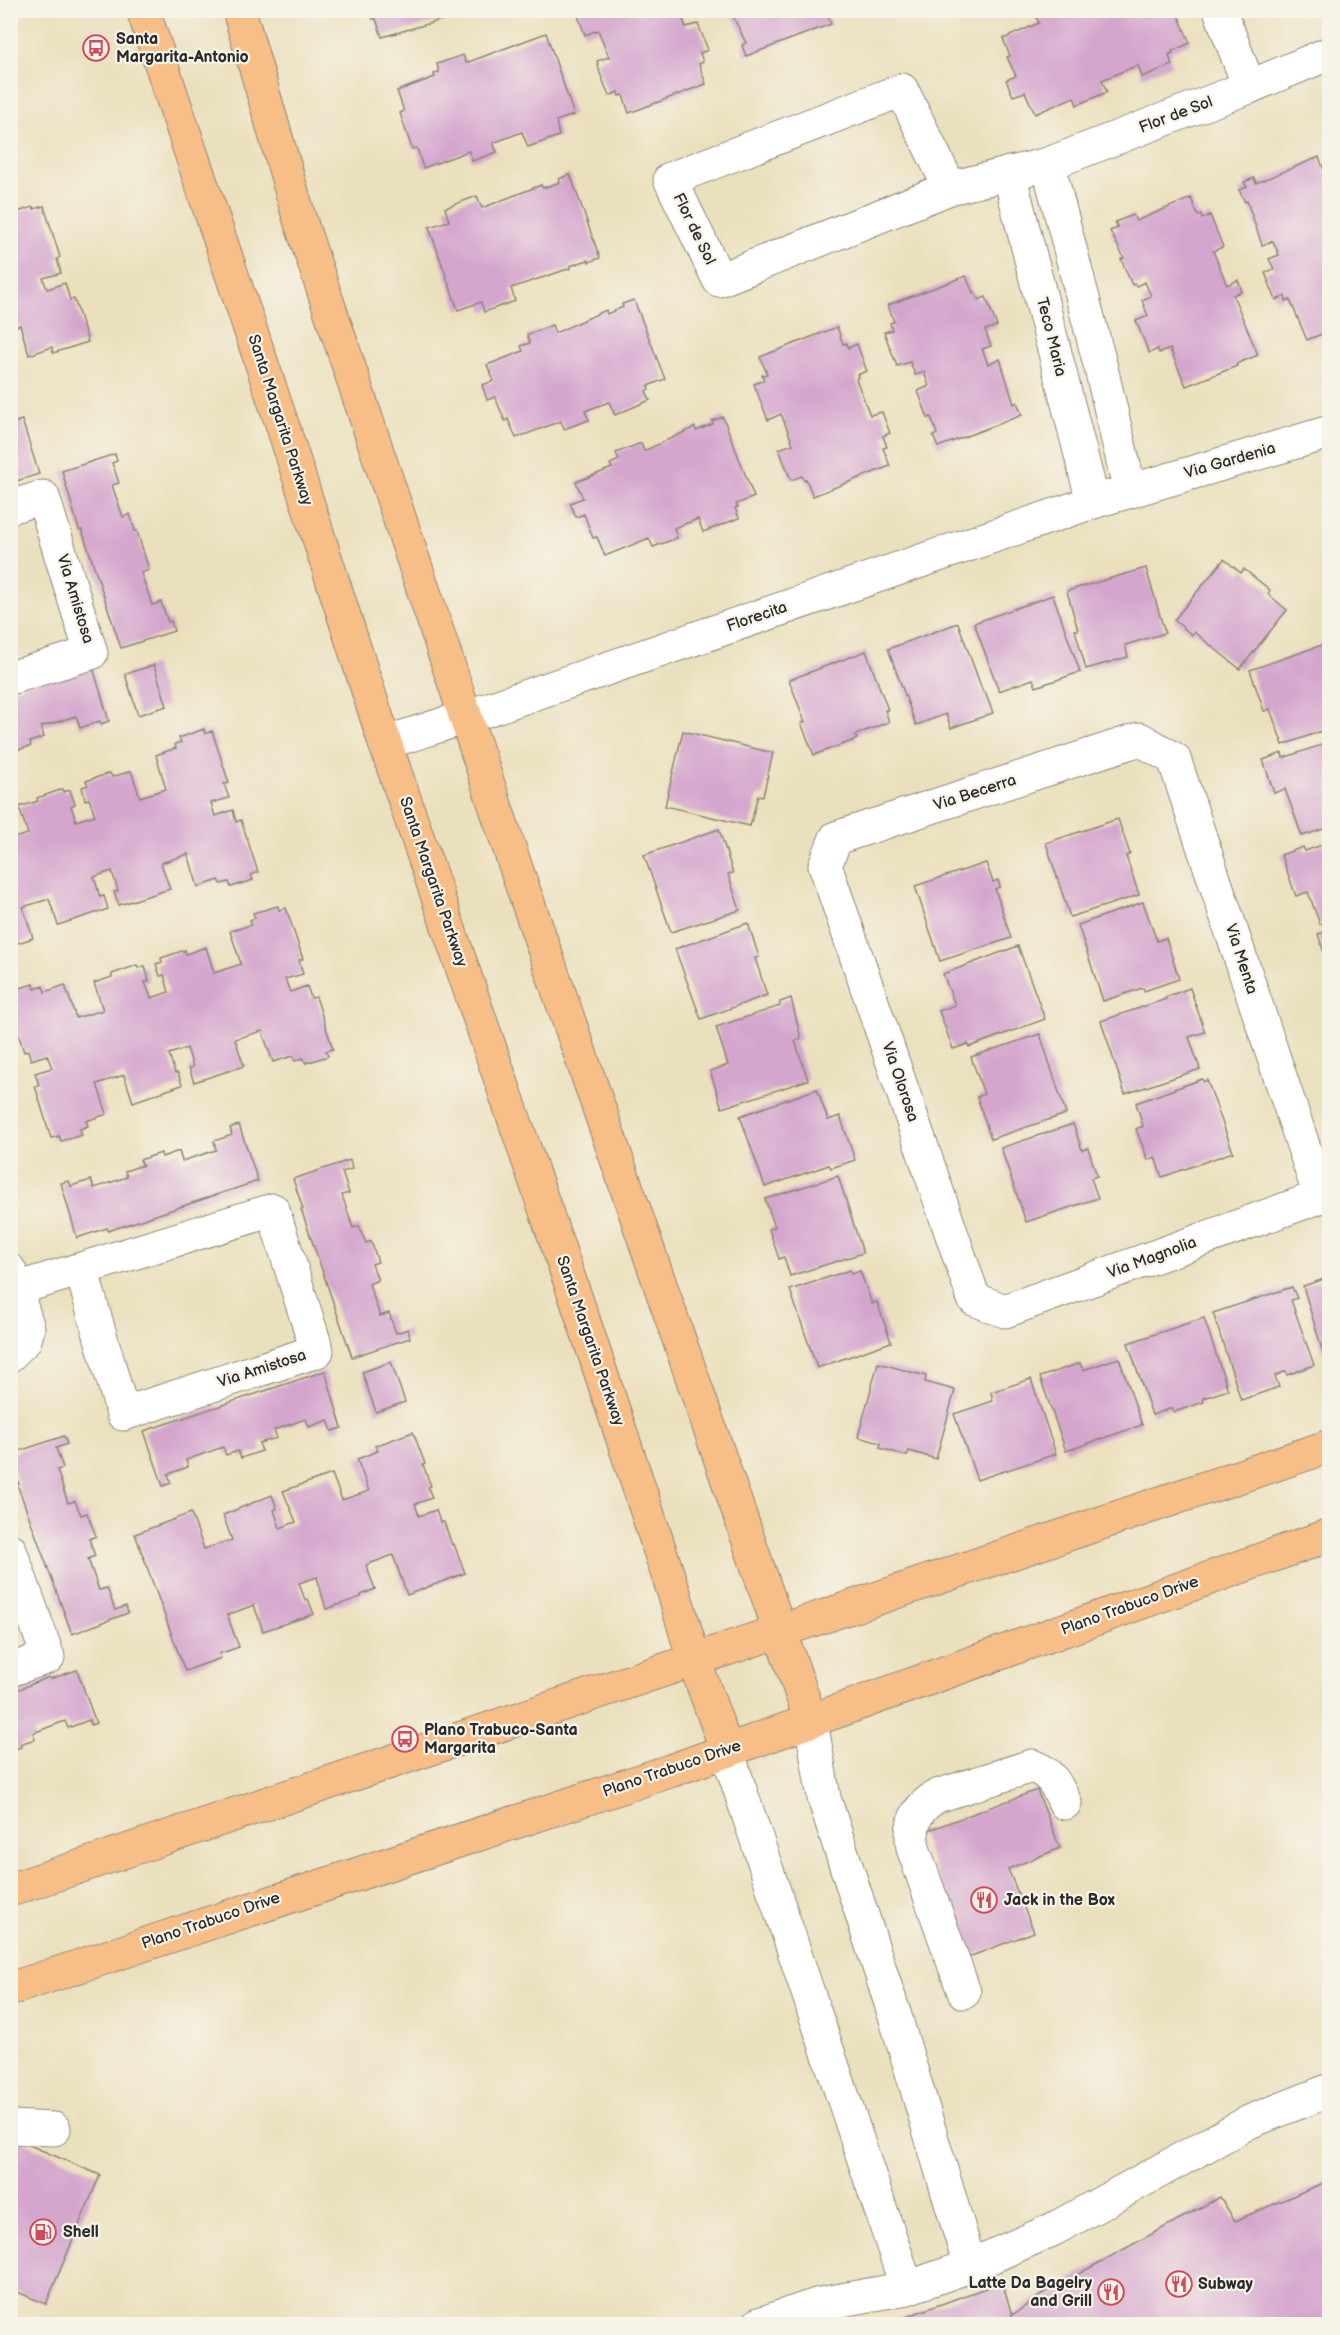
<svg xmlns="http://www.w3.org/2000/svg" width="1340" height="2335" font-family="'Balsamiq Sans',sans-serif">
  <rect width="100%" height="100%" fill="#f7f3e8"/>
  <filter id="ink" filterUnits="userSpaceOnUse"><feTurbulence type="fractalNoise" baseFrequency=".0167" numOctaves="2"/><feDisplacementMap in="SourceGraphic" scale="12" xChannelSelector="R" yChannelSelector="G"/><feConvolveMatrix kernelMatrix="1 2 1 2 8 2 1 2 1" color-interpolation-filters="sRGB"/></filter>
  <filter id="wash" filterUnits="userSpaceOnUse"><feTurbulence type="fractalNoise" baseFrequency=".008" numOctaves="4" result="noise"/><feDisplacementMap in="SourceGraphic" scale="24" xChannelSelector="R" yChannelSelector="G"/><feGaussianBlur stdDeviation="1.35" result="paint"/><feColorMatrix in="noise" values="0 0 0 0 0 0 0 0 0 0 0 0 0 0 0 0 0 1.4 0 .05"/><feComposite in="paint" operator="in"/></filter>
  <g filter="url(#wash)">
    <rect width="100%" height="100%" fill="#ebe0bd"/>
    <g id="blocks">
      <g fill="#d4a6ce">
        <path d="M370,10h96v3l-84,24 -6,-18h-3z"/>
        <path d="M576,10h103l7,17 12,-3 10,26 -8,3 3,9 -4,2 7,20 -77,29 -6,-18 -4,1 -1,-4 -9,4 -9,-23 -3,-12 12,-4 -11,-27 -13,5z"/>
        <path d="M730,10h92l1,3 3,-2 5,13 -85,32 -4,-11 4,-2z"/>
        <path d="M1038,10h138l14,33 -18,8 1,2 -4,2 3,10 -30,12 -4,-12 -36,15 5,12 -30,13 -3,-8 -39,17 -10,-22 -12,4 -7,-16 10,-4 -9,-19 3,-1 -7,-17 36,-16 -4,-9 4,-1z"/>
        <path d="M546,33l28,82 -18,6 3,15 -31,11 -6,-15 -29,11 4,9 -25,9 -3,-10 -46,17 -6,-20 -5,1 -12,-36 4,-2 -7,-20 38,-14 -1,-3 5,-2 -2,-8 26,-9 3,8z"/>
        <path d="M1319,157l7,18 3,-1 1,3v169l-6,-13 -17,7 -17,-40 -4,1 -1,-5 -9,4 -11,-27 9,-4 -5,-10 10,-4 -6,-14 -11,4 -15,-44 -2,1 -6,-12 8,-3 -3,-5 10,-4 2,5z"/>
        <path d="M570,174l30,84 -11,4 -1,-2 -18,6 1,2 -60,20 4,13 -31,11 -3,-10 -23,8 -29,-83 20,-6 -4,-13 32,-12 5,12 59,-23 2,3 17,-6 -1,-3z"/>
        <path d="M1191,198l7,18 3,-2 1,5 8,-4 13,32 -10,4 14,34 11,-5 4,11 -9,4 25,60 -22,9 1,2 -51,20 -16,-37 -11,4 -1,-4 -9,4 -13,-32 12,-5 -6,-16 9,-4 -6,-14 -9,4 -1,-2 -3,1 -11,-26 3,-1 -14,-27 8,-3 -3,-6 18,-7 3,6z"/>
        <path d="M44,206l16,51 -3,2 4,14 -18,5 4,11 18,-6 5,17 4,-1 14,43 -35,11 -1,-6 -23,8 -9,-30 -10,3v-109l3,-1 -2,-4 22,-7 1,2z"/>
        <path d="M966,276l7,17 2,-1 3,8 8,-3 11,29 -12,4 6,16 -9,3 6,15 12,-5 14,45 3,-2 5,13 -84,32 -5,-11 4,-2 -6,-17 -3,1 -10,-27 11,-5 -5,-14 -9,3 -5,-13 -13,4 -13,-34 8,-2 -2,-7 4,-1 -6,-17z"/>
        <path d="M634,300l31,79 -17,7 1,3 -3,2 4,9 -35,15 -6,-13 -24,9 4,9 -25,9 -3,-8 -45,17 -8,-19 -3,2 -10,-24 -8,3 -5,-15 12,-4 -7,-16 36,-14 -2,-5 9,-3 -3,-8 25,-10 3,8 51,-23 1,4 16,-7 -1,-3z"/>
        <path d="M837,327l6,17 3,-1 2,5 9,-4 10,27 -10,4 1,2 -2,2 14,36 12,-3 8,21 -7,3 4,11 -4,1 7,18 -77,30 -7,-17 -2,1 -2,-4 -11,4 -12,-31 14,-5 -12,-30 -13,6 -14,-36 10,-4 -2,-5 5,-1 -7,-17z"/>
        <path d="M723,417l31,80 -18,7 2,3 -3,1 4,10 -36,14 -5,-13 -24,9 3,10 -24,9 -4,-9 -44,18 -8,-19 -4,1 -9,-24 -8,3 -6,-14 13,-5 -7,-16 36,-14 -2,-4 9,-4 -3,-7 25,-10 3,8 51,-24 1,4 17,-7 -1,-3z"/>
        <path d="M22,420l17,54 -29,9v-56l5,-1 -2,-3z"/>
        <path d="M115,454l2,7 -5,2 7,20 -7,2 11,32 7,-3 5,17h2l12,39 -8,3 11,32 9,-3 7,20 3,-1 3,10 -53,17 -39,-118h-3l-17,-59z"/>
        <path d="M1224,559l17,14 3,-4 26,21 -2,4 19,16 -47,59 -46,-37 -2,3 -18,-15z"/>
        <path d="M1146,568l19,65 -40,12 3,12 -42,12 -11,-39h3l-11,-39z"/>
        <path d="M1053,595l27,77 -44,15 -3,-8 -34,12 -25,-68z"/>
        <path d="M958,623l25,69h2l8,21 -42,15 -5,-14 -30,11 -28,-76z"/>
        <path d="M1322,645l8,20v63l-47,17 -13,-36 -6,2 -14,-41z"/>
        <path d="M866,651l22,59h-3l4,12 -34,13 2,4 -43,16 -13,-32 4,-1 -16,-42z"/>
        <path d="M92,664l17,57 -8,3 -1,-3 -20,7 -4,-12 -35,11 3,10 -14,5 1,4 -21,6v-62z"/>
        <path d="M154,665l13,41 -29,9 -13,-41z"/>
        <path d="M204,729l1,5 7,-3 17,52 -5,1 5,14 -18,5 4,13 18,-6 3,12 5,-2 17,52 -7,3 2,5 -22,7 -2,-5 -8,2 -2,-4 -21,7 -10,-33 -27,9 9,26 -51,16 -5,-13 4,-1 -6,-20 -18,6 6,20 4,-1 4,13 -50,16 -9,-26 -26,8 10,31 -21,7 2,5 -4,1v-112l18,-5 -9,-27 19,-6 -1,-3 26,-9v3l7,-2 5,14 -4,2 5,15 19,-6 -6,-16 -4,1 -3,-13 6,-2 -2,-4 24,-8 2,4 19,-6 9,26 26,-8 -10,-34 20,-7 -1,-4 6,-2 -2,-4z"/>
        <path d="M683,731l90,22 -10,43 -5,-1 -8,31 -85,-20z"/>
        <path d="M1330,742v85l-28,9 -17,-47 -11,4 -11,-33 19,-7 1,5z"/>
        <path d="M1118,819l12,35 -4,2 13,39 -69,22 -24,-74z"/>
        <path d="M719,829l14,44 -5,1 12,36 -69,22 -27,-77z"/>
        <path d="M1330,842v79l-10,3 -12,-32 -12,4 -15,-41 22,-8 2,4z"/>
        <path d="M986,863l7,19 5,-2 2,7 -5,2 16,49 -71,23 -25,-75z"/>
        <path d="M1143,902l14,39 9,-3 13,41 -35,12 -1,-3 -40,13 -25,-76z"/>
        <path d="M278,906l1,4 7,-2 17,51 -4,1 4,14 -18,5 5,13 17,-6 4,12 5,-1 17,52 -7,2 2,5 -22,7 -3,-5 -8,3 -2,-5 -20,6 -11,-31 -27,8 9,27 -50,16 -5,-14 4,-1 -6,-19 -18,6 6,19h3l4,12 -49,17 -9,-27 -27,9 10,30 -21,7 2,5 -8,3 2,6 -21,6 -2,-5 -8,2 -16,-52 4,-1 -4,-12 17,-5 -5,-13 -16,5 -3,-10 -4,2 -6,-19 -5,2 -3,-8 1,-36 22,-7 2,5 8,-3 2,6 20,-7 11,33 27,-8 -9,-27 18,-6v-3l25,-9 1,3 7,-2 4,15 -4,1 6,16 18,-6 -5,-17 -4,1 -4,-12 6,-2 -1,-4 24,-8 1,4 20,-7 8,26 27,-9 -11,-33 21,-6 -1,-5 5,-2 -2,-5z"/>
        <path d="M748,923l11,34 -4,1 12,37 -66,24 -26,-70z"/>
        <path d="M1329,931l1,28h-4l-8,-25z"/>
        <path d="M1018,946l27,73 -76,28 -1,-3 -15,5 -14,-38 16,-6 -12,-31z"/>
        <path d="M1190,988l15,44 -16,5 11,32 -75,25 -24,-73 65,-22 -1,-2z"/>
        <path d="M791,998l10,41 -6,2 13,39 -86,28 -12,-37 18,-6 -12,-38 64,-21v-4z"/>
        <path d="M1040,1034l26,80 -75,25 -14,-42 7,-3 -13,-37z"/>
        <path d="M1202,1079l2,3 3,-2 26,72 -71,25 -7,-20 -7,3 -12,-31 7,-3 -7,-23z"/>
        <path d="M817,1089l11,31 12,-4 15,44 -24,8 -2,-3 -64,22 -25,-71z"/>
        <path d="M1073,1124l9,26 6,-2 9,28 -6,2 7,20 -72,24 -25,-74z"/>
        <path d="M239,1125l19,56 -150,50 -1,-3 -30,10 -16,-55 8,-2 2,5 20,-6 3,8 33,-11 -2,-6 18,-6 -3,-5 21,-7 1,4 17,-6 3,10 34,-11 -2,-9 18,-6 -2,-7z"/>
        <path d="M350,1160l2,9 -10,3 7,21 -7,2 11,33 6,-2 7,17 5,-2 7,21 -6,2 6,16 -9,4 11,32 9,-3 7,20 12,-4 2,9 -58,19 -51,-148h2l-10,-30z"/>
        <path d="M838,1176l25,77 -73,23 -6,-19 -5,2 -10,-30 6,-2 -10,-28z"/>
        <path d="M850,1270l1,4 9,-3 12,33 5,-2 14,40 -74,26 -27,-78z"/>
        <path d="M1330,1277v74l-7,2 -20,-67z"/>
        <path d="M1292,1287l5,11 -6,2 23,65 -27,10 -1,-4 -11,5 4,11 -38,13 -28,-87z"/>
        <path d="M1204,1318l24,72 -25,8 1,4 -30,10 -2,-4 -20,7 -24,-72z"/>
        <path d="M1119,1358l23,67 -76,26 -26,-74 40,-14 3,7z"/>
        <path d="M391,1362l14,40 -29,10 -14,-40z"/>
        <path d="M878,1363l48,13 -1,6 30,8 -19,69 -27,-8 -2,5 -27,-8 1,-5 -23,-6z"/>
        <path d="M325,1371l17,57 -10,3 -4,-11 -19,7 -3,-8 -32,11 3,8 -18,5 3,8 -21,7 -3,-7 -12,4 -3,-8 -37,13 2,7 -20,7 3,9 -8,3 -19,-55z"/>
        <path d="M1031,1379l25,75 -79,26 -23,-66 39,-13 -2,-9z"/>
        <path d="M413,1432l12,32 -2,1 8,21 -3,1 4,11 -17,6 4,12 17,-6 4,12h4l8,23 2,-1 11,29 -58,22 -14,-40 -27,10 9,24 -14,6v2l-35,12 -9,-32 -18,6 6,17 3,-1 6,15 -51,17 -9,-26 -27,10 12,32 -20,7 2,4 -36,13 -50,-137 56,-21 13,36 28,-9 -9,-25 49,-20 5,14 -3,1 6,18 16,-6 -13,-31 49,-17 10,26 27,-9 -12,-32 21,-8 -3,-5z"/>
        <path d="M64,1436l3,8 -11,4 7,20 -6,2 11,33 7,-2 6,14 6,-2 9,23 -7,3 6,17 -7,3 11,31 8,-2 8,22 11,-4 2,7 -56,21 -55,-150h2l-9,-24v-6z"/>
        <path d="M77,1670l19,53 -5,2 -2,-5 -21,8 -3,-7 -32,12 2,6 -15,5 1,3 -11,4v-58l39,-16 1,2z"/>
        <path d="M1037,1790l23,58 -52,21 26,63 -65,25 -48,-124z"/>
        <path d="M10,2137l90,38 -54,129 -36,-15z"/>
        <path d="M1330,2180v144h-428l-2,-5 102,-37 10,33 37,-25 171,-93 15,24z"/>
      </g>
    </g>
  </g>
  <g filter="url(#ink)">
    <use href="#blocks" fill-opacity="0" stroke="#8b8674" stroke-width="1.5"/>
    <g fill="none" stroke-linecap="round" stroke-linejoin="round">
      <g stroke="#8b8674" stroke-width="35">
        <g id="minor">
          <path d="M1220,10l29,77"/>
          <path d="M1048,164l53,204 29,123"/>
          <path d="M1009,173l84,329"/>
          <path d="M950,188l-48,-98 -232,89 49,101 231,-92 98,-24 201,-77 81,-34"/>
          <path d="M10,507l33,-10 48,156 -81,25"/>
          <path d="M385,743l81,-26 627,-215 237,-70"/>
          <path d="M1320,1196l-146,-437 -34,-20 -304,99 -11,27 149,434 31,12 325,-118"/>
          <path d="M10,1271l18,57 -3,12 -15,15"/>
          <path d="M16,1289l257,-79 44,141 -194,63 -42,-145"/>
          <path d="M10,1550l38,107 -38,13"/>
          <path d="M811,1721l13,77 71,218 75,250"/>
          <path d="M727,1751l180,537"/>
          <path d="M964,1992l-51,-144c-4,-23 3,-40 24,-52l95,-30c20,7 25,20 33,37"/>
          <path d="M10,2127l44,2"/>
          <path d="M759,2324l61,-20 87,-16 63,-22 84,-37 195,-107 81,-32"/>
        </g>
      </g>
      <g stroke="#8b8674" stroke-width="35">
        <g id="major">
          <path d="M143,10l139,414 103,319 201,585 89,268 19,64 33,91"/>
          <path d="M239,10l61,210 217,651 294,850"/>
          <path d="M10,1890l1320,-444"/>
          <path d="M10,1989l660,-218 660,-236"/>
        </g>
      </g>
      <use href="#minor" stroke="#fff" stroke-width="33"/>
      <use href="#major" stroke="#f7be88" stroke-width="33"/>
    </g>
  </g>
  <defs>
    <g id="bus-ring" transform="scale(1.35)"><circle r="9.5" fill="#f7f3e8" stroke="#d1495b" stroke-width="1.5"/><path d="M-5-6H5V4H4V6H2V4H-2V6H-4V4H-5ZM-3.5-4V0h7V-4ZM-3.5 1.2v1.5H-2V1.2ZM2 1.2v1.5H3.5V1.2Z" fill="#d1495b"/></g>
    <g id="restaurant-ring" transform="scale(1.35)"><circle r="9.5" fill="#f7f3e8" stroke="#d1495b" stroke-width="1.5"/><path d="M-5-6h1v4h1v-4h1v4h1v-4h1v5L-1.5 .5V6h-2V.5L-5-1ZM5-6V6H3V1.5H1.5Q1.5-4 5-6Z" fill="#d1495b"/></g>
    <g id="fuel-ring" transform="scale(1.35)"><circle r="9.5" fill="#f7f3e8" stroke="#d1495b" stroke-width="1.5"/><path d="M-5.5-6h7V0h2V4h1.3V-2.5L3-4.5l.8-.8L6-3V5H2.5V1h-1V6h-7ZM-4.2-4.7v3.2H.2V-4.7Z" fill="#d1495b"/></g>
  </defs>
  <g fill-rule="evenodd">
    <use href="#bus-ring" x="96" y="48"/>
    <use href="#bus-ring" x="405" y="1739"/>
    <use href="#restaurant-ring" x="984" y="1900"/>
    <use href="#fuel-ring" x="43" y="2232"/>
    <use href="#restaurant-ring" x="1179" y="2284"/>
    <use href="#restaurant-ring" x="1111" y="2292"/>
  </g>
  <g text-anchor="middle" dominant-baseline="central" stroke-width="4.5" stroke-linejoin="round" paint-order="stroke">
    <g font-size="16" font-weight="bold" fill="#2b2b2b" stroke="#f7f3e8" text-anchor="start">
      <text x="116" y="39">Santa<tspan x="116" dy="18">Margarita-Antonio</tspan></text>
      <text x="424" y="1730">Plano Trabuco-Santa<tspan x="424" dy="18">Margarita</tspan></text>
      <text x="1004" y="1900">Jack in the Box</text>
      <text x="63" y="2232">Shell</text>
      <text x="1092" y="2283" text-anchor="end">Latte Da Bagelry<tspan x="1092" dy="18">and Grill</tspan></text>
      <text x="1198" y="2284">Subway</text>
    </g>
    <g font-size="16" fill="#2b2b2b" stroke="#f7f3e8">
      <text transform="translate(1176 115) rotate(-21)">Flor de Sol</text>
      <text transform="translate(694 229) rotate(64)">Flor de Sol</text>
      <text transform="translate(1051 337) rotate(76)">Teco Maria</text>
      <text transform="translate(280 420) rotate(72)">Santa Margarita Parkway</text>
      <text transform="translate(1230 461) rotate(-16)">Via Gardenia</text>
      <text transform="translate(75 599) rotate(73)">Via Amistosa</text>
      <text transform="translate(757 617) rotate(-19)">Florecita</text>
      <text transform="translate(975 793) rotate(-18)">Via Becerra</text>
      <text transform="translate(433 882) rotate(71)">Santa Margarita Parkway</text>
      <text transform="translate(1241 959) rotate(72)">Via Menta</text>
      <text transform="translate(900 1082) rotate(71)">Via Olorosa</text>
      <text transform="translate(1152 1258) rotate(-20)">Via Magnolia</text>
      <text transform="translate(590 1341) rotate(71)">Santa Margarita Parkway</text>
      <text transform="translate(262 1369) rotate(-18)">Via Amistosa</text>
      <text transform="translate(1130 1606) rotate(-20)">Plano Trabuco Drive</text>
      <text transform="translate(672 1769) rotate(-19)">Plano Trabuco Drive</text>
      <text transform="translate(211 1921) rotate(-19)">Plano Trabuco Drive</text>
    </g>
  </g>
  <rect width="1340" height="2335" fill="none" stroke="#f7f3e8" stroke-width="36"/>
</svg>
